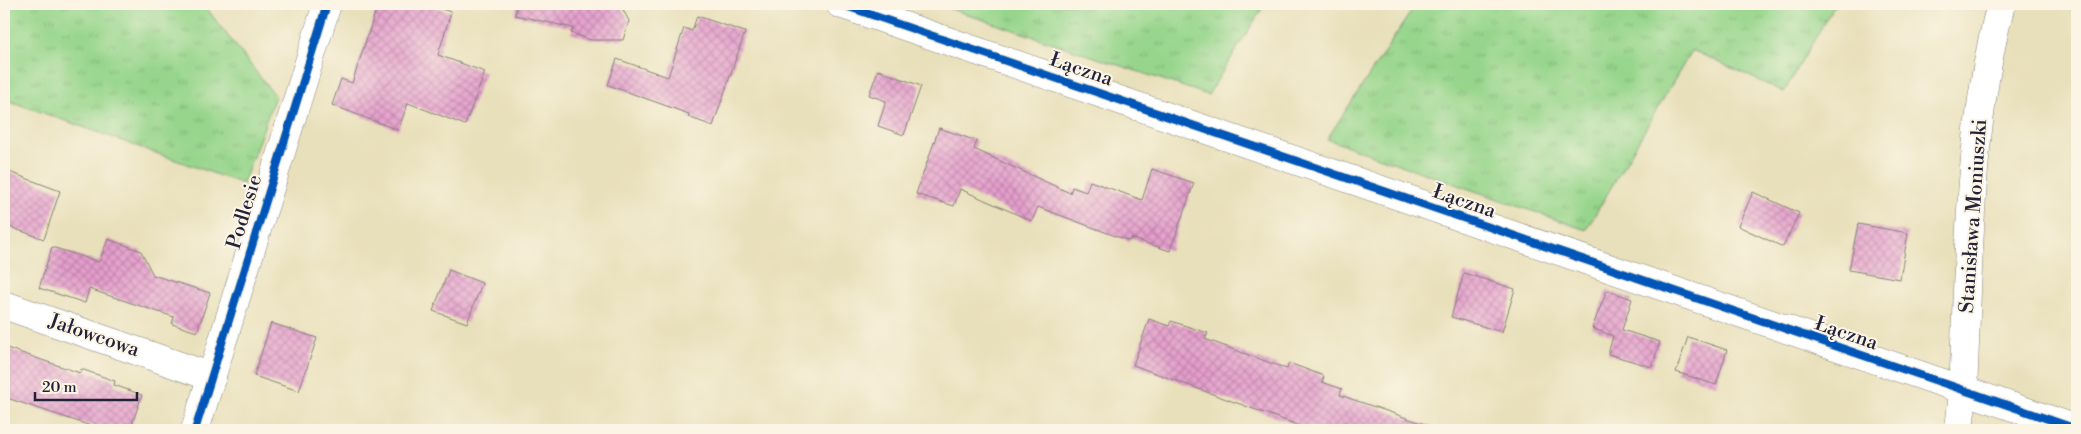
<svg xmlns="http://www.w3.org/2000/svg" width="2081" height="434" font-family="'Libre Bodoni',serif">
  <defs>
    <pattern id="grass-tufts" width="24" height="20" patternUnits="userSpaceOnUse" patternTransform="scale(1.25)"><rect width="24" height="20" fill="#96d58b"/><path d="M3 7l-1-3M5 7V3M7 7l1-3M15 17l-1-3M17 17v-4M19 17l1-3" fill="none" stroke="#81b779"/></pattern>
    <pattern id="building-cross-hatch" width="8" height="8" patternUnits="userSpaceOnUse" patternTransform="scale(1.25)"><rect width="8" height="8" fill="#e59fcc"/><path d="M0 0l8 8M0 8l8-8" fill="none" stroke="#b981a7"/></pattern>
  </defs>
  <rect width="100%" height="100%" fill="#fcf5e5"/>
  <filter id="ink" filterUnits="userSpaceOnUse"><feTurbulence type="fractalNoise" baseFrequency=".02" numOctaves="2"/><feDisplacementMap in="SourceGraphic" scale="10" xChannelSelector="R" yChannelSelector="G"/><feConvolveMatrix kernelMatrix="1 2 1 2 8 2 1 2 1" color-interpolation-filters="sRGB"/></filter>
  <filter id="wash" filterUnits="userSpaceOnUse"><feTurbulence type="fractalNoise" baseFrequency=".0096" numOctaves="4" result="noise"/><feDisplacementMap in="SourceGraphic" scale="20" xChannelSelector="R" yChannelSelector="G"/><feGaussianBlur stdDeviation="1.12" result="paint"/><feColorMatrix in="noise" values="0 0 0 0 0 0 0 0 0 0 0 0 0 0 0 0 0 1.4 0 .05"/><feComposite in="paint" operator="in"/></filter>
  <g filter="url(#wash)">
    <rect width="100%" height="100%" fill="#e8e0ba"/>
    <g fill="url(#grass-tufts)" stroke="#5c7c63">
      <path d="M4,4h199l72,92 -32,88 -239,-85z"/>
      <path d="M936,4h329l-57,91z"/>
      <path d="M1416,4h419l-51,88 -92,-42 -106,180 -259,-91z"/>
    </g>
    <g id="blocks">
      <g fill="url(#building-cross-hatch)">
        <path d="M378,4h48l25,8 -13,43 47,17 -20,53 -57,-22 -10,27 -66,-25 9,-26 11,4z"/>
        <path d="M517,4h103l9,17 -6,19h-32l-20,-7 2,-5 -58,-13z"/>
        <path d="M697,16l48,16 -32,94 -25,-9 1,-3 -81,-29 9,-26 51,18 16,-49 8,3z"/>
        <path d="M878,70l43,16 -17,49 -26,-9 8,-25 -17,-6z"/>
        <path d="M939,128l38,13 -3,8 96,44 2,-6 14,5 4,-11 52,19 10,-31 42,14 -24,68 -39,-13 -2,3 -91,-34 -6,14 -72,-32 -6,17 -38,-12z"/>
        <path d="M4,170l56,21 -16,48 -40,-14z"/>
        <path d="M1753,192l46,21 -16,34 -45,-21z"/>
        <path d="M1858,224l50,9 -8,46 -51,-9z"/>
        <path d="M108,239l33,12 12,24 57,18 -13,39 -25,-8 2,-7 -85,-28 -4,14 -46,-15 13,-41 47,15z"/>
        <path d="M449,270l33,13 -15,40 -34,-12z"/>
        <path d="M1464,273l51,16 -13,43 -51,-15z"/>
        <path d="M1607,290l25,9 -10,31 38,12 -8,25 -44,-13 5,-18 -21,-8z"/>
        <path d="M1149,319l20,7 2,-5 37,12 -3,6 82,30 2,-6 35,13 -2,6 20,7 -2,6 90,31 -1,4h-118l-178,-65z"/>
        <path d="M271,323l46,15 -18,53 -45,-15z"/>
        <path d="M1688,337l39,13 -11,35 -40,-13z"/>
        <path d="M4,347l76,26 1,-4 34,12 -1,4 28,10 -12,35h-27l-99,-33z"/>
      </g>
    </g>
  </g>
  <g filter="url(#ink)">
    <use href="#blocks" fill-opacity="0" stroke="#85817a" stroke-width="1"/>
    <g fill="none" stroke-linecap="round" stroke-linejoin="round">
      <g stroke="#85817a" stroke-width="29">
        <g id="minor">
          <path d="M840,4l1237,425"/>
          <path d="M4,305l208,72"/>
          <path d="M195,430l132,-426"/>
          <path d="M1959,430l4,-38c6,-130 5,-263 38,-388"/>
        </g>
      </g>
      <use href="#minor" stroke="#fff" stroke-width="28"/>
      <g stroke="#fcf5e5" stroke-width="11">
        <g id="cycleway">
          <path d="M840,4l1237,425"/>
          <path d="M195,430l132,-426"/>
        </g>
      </g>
      <use href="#cycleway" stroke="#0057b8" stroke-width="8"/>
    </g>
  </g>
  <g text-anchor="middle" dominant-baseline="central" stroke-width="4" stroke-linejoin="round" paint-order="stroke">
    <g font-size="20" fill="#22223b" stroke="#fcf5e5">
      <text transform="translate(1081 70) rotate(19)">Łączna</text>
      <text transform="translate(1464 202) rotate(19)">Łączna</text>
      <text transform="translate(245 212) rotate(-73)">Podlesie</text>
      <text transform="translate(1974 216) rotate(-86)">Stanisława Moniuszki</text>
      <text transform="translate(1846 334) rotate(19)">Łączna</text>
      <text transform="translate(94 336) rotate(19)">Jałowcowa</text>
    </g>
  </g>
  <rect width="2081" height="434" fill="none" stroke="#fcf5e5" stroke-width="20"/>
  <path d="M35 392v8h102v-8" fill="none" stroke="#22223b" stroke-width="2.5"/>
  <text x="42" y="392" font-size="15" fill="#22223b" stroke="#fcf5e5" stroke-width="4" paint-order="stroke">20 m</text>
</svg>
